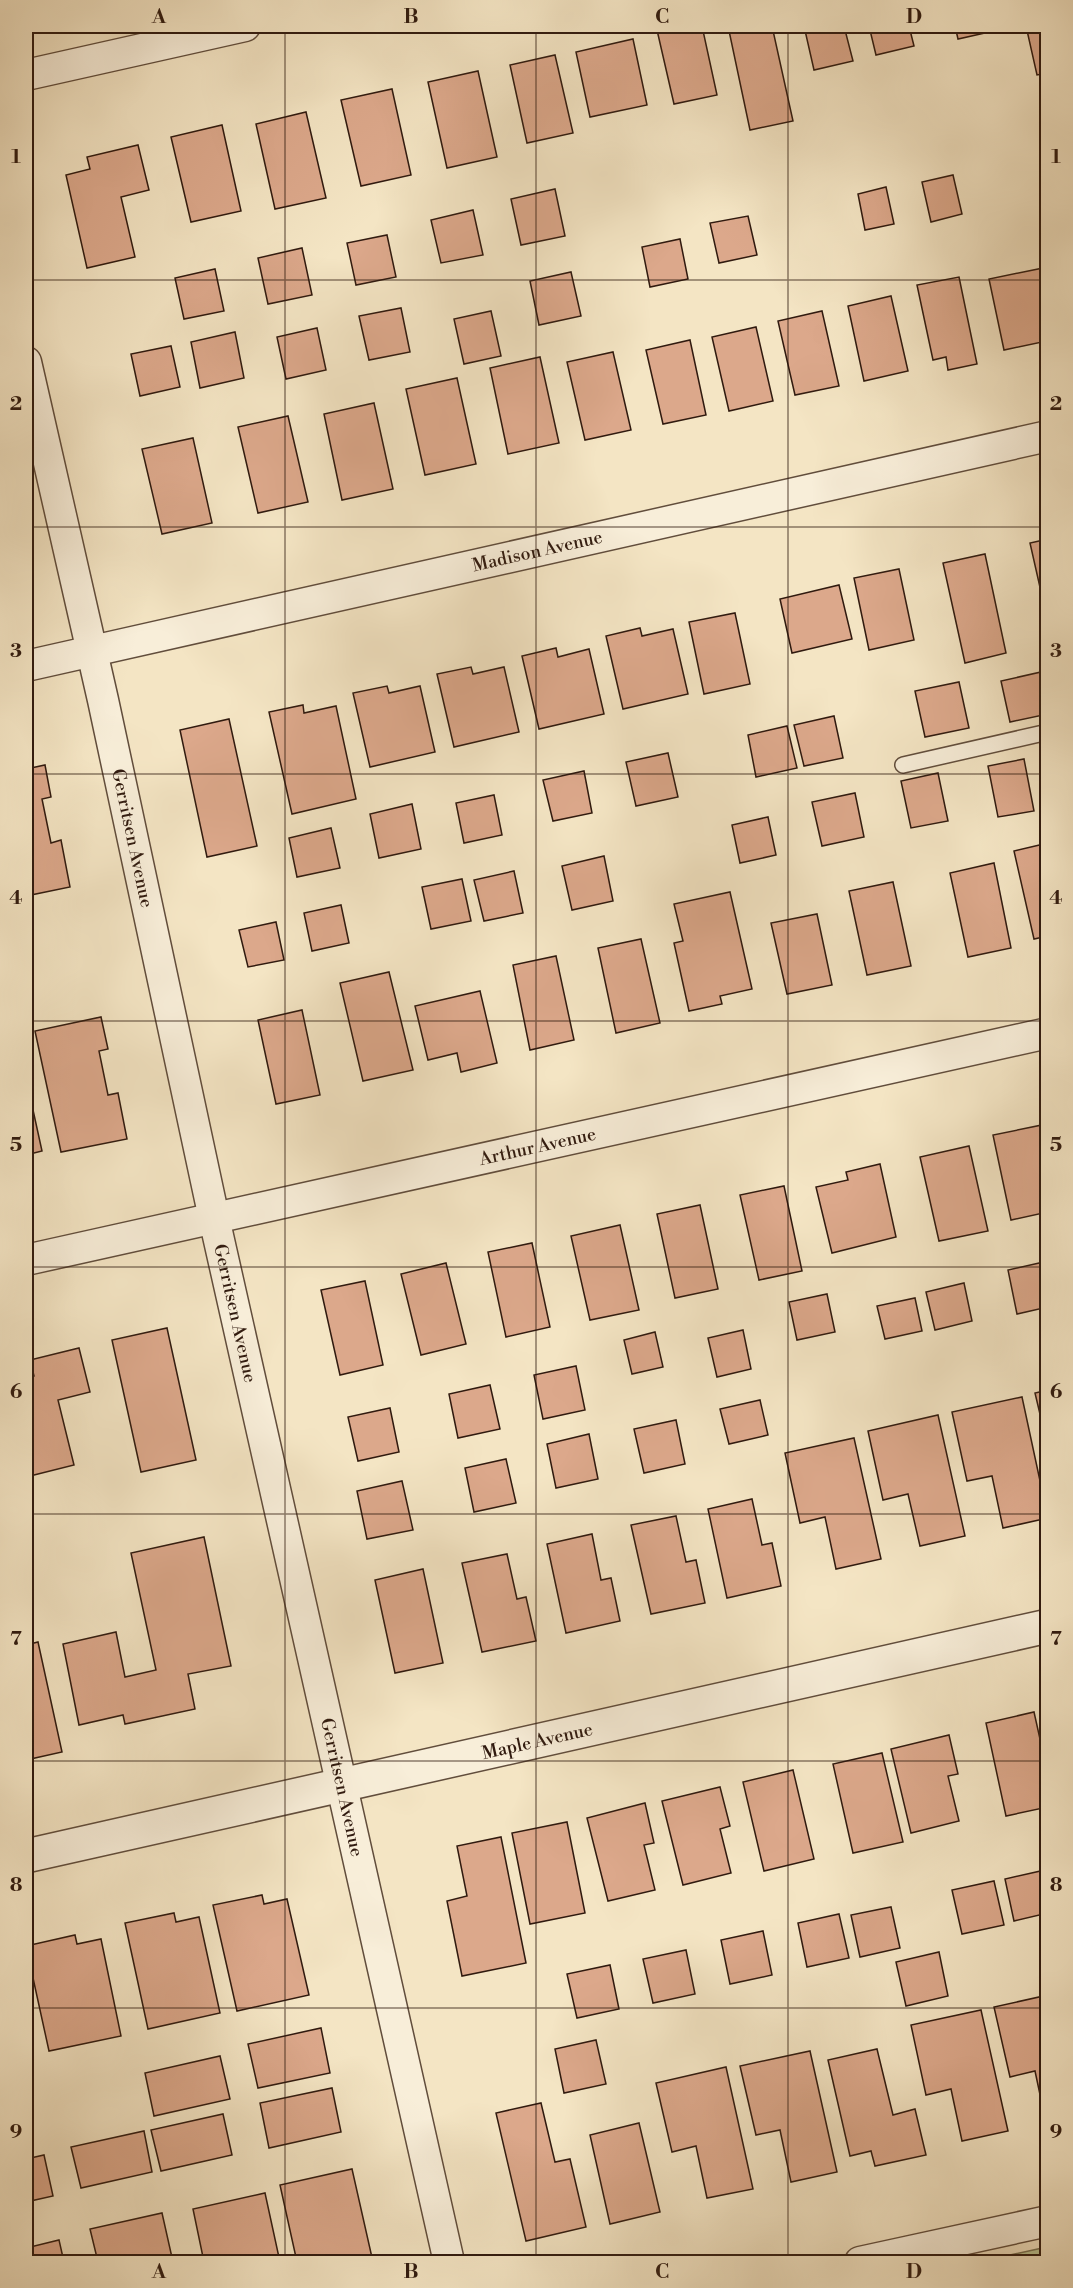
<svg xmlns="http://www.w3.org/2000/svg" width="1073" height="2288" font-family="'Libre Bodoni',serif">
  <rect width="100%" height="100%" fill="#f4e5c4"/>
  <filter id="stains"><feTurbulence type="fractalNoise" baseFrequency=".00333" numOctaves="4"/><feColorMatrix values="0 0 0 0 .2 0 0 0 0 .09 0 0 0 0 .02 0 0 0 .5 -.17"/></filter>
  <radialGradient id="worn" r=".72"><stop offset=".6" stop-color="#630" stop-opacity="0"/><stop offset="1" stop-color="#630" stop-opacity=".3"/></radialGradient>
  <path fill="#bbc594" stroke="#767052" stroke-width="1.5" d="M1047,2247v15h-70z"/>
  <g fill="#dca88b" stroke="#301a0f" stroke-width="1.5">
    <path d="M677,26h25l15,69 -43,9 -17,-74z"/>
    <path d="M728,26h44l21,95 -43,9z"/>
    <path d="M804,26h40l9,35 -39,9z"/>
    <path d="M869,26h40l5,20 -38,9z"/>
    <path d="M955,26h38l1,5 -36,8z"/>
    <path d="M1026,26h22v47l-11,2z"/>
    <path d="M633,39l14,66 -57,12 -14,-65z"/>
    <path d="M555,55l18,78 -46,10 -17,-78z"/>
    <path d="M478,71l19,86 -50,11 -19,-86z"/>
    <path d="M392,89l19,86 -50,11 -20,-86z"/>
    <path d="M306,112l20,86 -51,11 -19,-85z"/>
    <path d="M222,125l19,86 -50,11 -20,-85z"/>
    <path d="M138,145l11,45 -28,7 14,60 -48,11 -21,-93 24,-6 -3,-12z"/>
    <path d="M953,175l9,39 -31,8 -9,-40z"/>
    <path d="M886,187l8,37 -29,6 -7,-36z"/>
    <path d="M555,189l10,47 -44,9 -10,-46z"/>
    <path d="M473,210l10,45 -42,8 -10,-43z"/>
    <path d="M748,216l9,39 -38,8 -9,-40z"/>
    <path d="M387,235l9,42 -40,8 -9,-42z"/>
    <path d="M680,239l8,40 -38,8 -8,-40z"/>
    <path d="M302,248l10,47 -44,9 -10,-46z"/>
    <path d="M1048,267v43l-7,1 6,30 -43,9 -15,-71z"/>
    <path d="M215,269l9,42 -40,8 -9,-41z"/>
    <path d="M571,272l10,44 -42,9 -9,-44z"/>
    <path d="M959,277l18,87 -29,6 -2,-13 -13,3 -16,-75z"/>
    <path d="M891,296l17,75 -44,10 -16,-75z"/>
    <path d="M401,308l9,44 -41,8 -10,-44z"/>
    <path d="M491,311l10,45 -37,8 -10,-45z"/>
    <path d="M822,311l17,75 -44,9 -17,-74z"/>
    <path d="M756,327l17,74 -44,10 -17,-74z"/>
    <path d="M317,328l9,42 -40,9 -9,-42z"/>
    <path d="M235,332l9,46 -44,10 -9,-46z"/>
    <path d="M690,340l16,75 -43,9 -17,-74z"/>
    <path d="M171,346l9,41 -40,9 -9,-42z"/>
    <path d="M613,352l18,78 -46,10 -18,-78z"/>
    <path d="M540,357l19,86 -51,11 -18,-86z"/>
    <path d="M457,378l19,86 -51,11 -19,-86z"/>
    <path d="M374,403l19,86 -51,11 -18,-86z"/>
    <path d="M288,416l20,86 -50,11 -20,-86z"/>
    <path d="M193,438l19,85 -50,11 -20,-85z"/>
    <path d="M1048,539v75h-2l-16,-71z"/>
    <path d="M985,554l21,99 -41,10 -22,-100z"/>
    <path d="M899,569l15,71 -45,10 -15,-72z"/>
    <path d="M839,585l13,54 -60,14 -12,-54z"/>
    <path d="M735,613l15,71 -46,10 -15,-72z"/>
    <path d="M640,628l2,8 31,-7 15,65 -65,15 -17,-73z"/>
    <path d="M556,648l2,9 31,-8 15,65 -65,15 -17,-73z"/>
    <path d="M471,667l2,7 31,-7 15,65 -65,15 -17,-73z"/>
    <path d="M1041,672l7,42 -38,8 -9,-41z"/>
    <path d="M959,682l10,46 -44,9 -10,-46z"/>
    <path d="M387,686l2,7 31,-7 15,66 -65,15 -17,-74z"/>
    <path d="M303,705l1,8 32,-7 20,93 -64,15 -23,-102z"/>
    <path d="M834,716l9,42 -39,8 -10,-41z"/>
    <path d="M229,719l28,127 -50,11 -27,-127z"/>
    <path d="M787,726l10,42 -41,9 -8,-42z"/>
    <path d="M668,753l10,44 -42,9 -10,-44z"/>
    <path d="M1024,759l10,52 -36,6 -10,-51z"/>
    <path d="M45,765l6,32 -9,2 9,44 10,-3 9,47 -44,9v-127z"/>
    <path d="M584,771l8,42 -39,8 -10,-41z"/>
    <path d="M938,773l10,48 -37,7 -10,-47z"/>
    <path d="M855,793l9,44 -42,9 -10,-44z"/>
    <path d="M494,795l8,40 -38,8 -8,-40z"/>
    <path d="M412,804l9,45 -42,9 -9,-44z"/>
    <path d="M768,817l8,38 -36,8 -8,-38z"/>
    <path d="M331,828l9,40 -43,9 -8,-39z"/>
    <path d="M1048,843v93l-14,3 -20,-88z"/>
    <path d="M604,856l9,45 -41,9 -10,-44z"/>
    <path d="M994,863l17,85 -43,9 -18,-84z"/>
    <path d="M514,871l9,42 -39,8 -10,-41z"/>
    <path d="M462,879l9,42 -40,8 -9,-42z"/>
    <path d="M893,882l18,84 -44,9 -18,-84z"/>
    <path d="M730,892l22,97 -32,7 2,8 -33,7 -15,-68 9,-2 -9,-37z"/>
    <path d="M341,905l8,38 -37,8 -8,-38z"/>
    <path d="M817,914l15,71 -45,9 -16,-71z"/>
    <path d="M276,922l8,38 -36,7 -9,-37z"/>
    <path d="M641,939l19,84 -44,10 -18,-85z"/>
    <path d="M556,956l18,84 -44,10 -17,-85z"/>
    <path d="M389,972l24,98 -50,11 -23,-98z"/>
    <path d="M480,991l17,72 -36,9 -4,-19 -29,7 -13,-54z"/>
    <path d="M302,1010l18,85 -44,9 -18,-84z"/>
    <path d="M101,1017l7,32 -9,2 9,44 10,-2 9,46 -66,13 -26,-121z"/>
    <path d="M26,1078l16,73 -16,4z"/>
    <path d="M1042,1125l6,26v61l-37,8 -18,-85z"/>
    <path d="M969,1146l19,85 -49,10 -19,-84z"/>
    <path d="M880,1164l16,73 -64,16 -16,-66 32,-7 -2,-8z"/>
    <path d="M784,1186l18,85 -43,9 -19,-85z"/>
    <path d="M700,1205l18,84 -43,9 -18,-84z"/>
    <path d="M620,1225l19,85 -49,10 -19,-84z"/>
    <path d="M532,1243l18,84 -44,10 -18,-85z"/>
    <path d="M1048,1261v46l-31,7 -9,-44z"/>
    <path d="M446,1263l20,81 -45,11 -20,-81z"/>
    <path d="M365,1281l18,84 -43,10 -19,-85z"/>
    <path d="M964,1283l8,38 -37,9 -9,-38z"/>
    <path d="M827,1294l8,38 -38,8 -8,-38z"/>
    <path d="M915,1298l7,33 -37,8 -8,-33z"/>
    <path d="M167,1328l29,132 -55,12 -29,-132z"/>
    <path d="M743,1330l8,39 -34,8 -9,-39z"/>
    <path d="M655,1332l8,35 -31,7 -8,-34z"/>
    <path d="M79,1348l11,44 -32,8 16,65 -48,12v-99l8,-2 -4,-16z"/>
    <path d="M576,1366l9,44 -42,9 -9,-44z"/>
    <path d="M490,1385l10,44 -42,9 -9,-44z"/>
    <path d="M1048,1390v58l-13,-55z"/>
    <path d="M1022,1397l26,121 -45,10 -11,-52 -25,5 -15,-69z"/>
    <path d="M760,1400l8,35 -39,9 -9,-35z"/>
    <path d="M390,1408l9,44 -41,9 -10,-44z"/>
    <path d="M938,1415l27,121 -45,10 -12,-52 -25,6 -15,-69z"/>
    <path d="M676,1420l9,44 -41,9 -10,-44z"/>
    <path d="M589,1434l9,45 -42,9 -9,-44z"/>
    <path d="M854,1438l27,121 -45,10 -11,-52 -25,6 -15,-70z"/>
    <path d="M506,1459l10,44 -42,9 -9,-44z"/>
    <path d="M402,1481l11,49 -46,9 -10,-48z"/>
    <path d="M752,1499l10,46 10,-2 9,43 -54,12 -19,-89z"/>
    <path d="M676,1516l10,46 10,-2 9,43 -54,11 -20,-89z"/>
    <path d="M592,1534l9,46 10,-2 9,43 -54,12 -19,-89z"/>
    <path d="M204,1537l27,129 -43,8 7,35 -70,15 -2,-9 -44,10 -16,-81 53,-12 9,45 31,-7 -25,-117z"/>
    <path d="M507,1554l10,45 9,-2 10,44 -54,11 -20,-89z"/>
    <path d="M423,1569l20,94 -48,10 -20,-93z"/>
    <path d="M38,1642l24,110 -36,8v-115z"/>
    <path d="M1034,1712l14,63v32l-42,9 -20,-93z"/>
    <path d="M949,1735l9,39 -10,2 11,45 -48,12 -20,-84z"/>
    <path d="M882,1753l21,89 -50,11 -20,-89z"/>
    <path d="M793,1770l21,89 -50,12 -21,-89z"/>
    <path d="M720,1787l10,39 -10,3 11,44 -48,12 -21,-84z"/>
    <path d="M645,1803l9,40 -10,2 11,45 -47,11 -21,-83z"/>
    <path d="M567,1822l18,91 -55,11 -18,-91z"/>
    <path d="M501,1837l25,126 -64,13 -15,-75 20,-5 -10,-50z"/>
    <path d="M1045,1870l3,43 -34,8 -9,-42z"/>
    <path d="M994,1881l10,44 -42,9 -10,-44z"/>
    <path d="M262,1895l2,9 23,-5 22,96 -72,16 -24,-106z"/>
    <path d="M891,1907l9,41 -40,9 -9,-42z"/>
    <path d="M174,1913l2,9 23,-5 21,96 -72,16 -23,-106z"/>
    <path d="M839,1914l10,44 -42,9 -9,-44z"/>
    <path d="M763,1931l9,44 -42,9 -9,-44z"/>
    <path d="M75,1935l2,9 24,-5 20,97 -72,15 -23,-105z"/>
    <path d="M686,1950l9,44 -42,9 -10,-44z"/>
    <path d="M939,1952l9,44 -42,10 -10,-44z"/>
    <path d="M610,1965l9,44 -42,9 -10,-44z"/>
    <path d="M1048,1995v128h-2l-11,-52 -25,6 -16,-70z"/>
    <path d="M981,2010l27,121 -46,10 -11,-52 -25,6 -15,-70z"/>
    <path d="M321,2028l9,45 -72,15 -10,-44z"/>
    <path d="M596,2040l10,44 -42,9 -9,-44z"/>
    <path d="M877,2049l16,66 22,-6 11,46 -51,11 -4,-15 -21,5 -22,-96z"/>
    <path d="M810,2051l27,121 -46,10 -11,-52 -24,5 -16,-69z"/>
    <path d="M220,2056l10,43 -76,17 -9,-43z"/>
    <path d="M726,2067l27,122 -46,9 -11,-52 -24,6 -16,-69z"/>
    <path d="M332,2088l9,44 -72,16 -9,-45z"/>
    <path d="M541,2103l14,59 15,-3 16,68 -60,14 -30,-128z"/>
    <path d="M223,2114l9,41 -71,16 -10,-41z"/>
    <path d="M639,2123l21,89 -50,12 -20,-89z"/>
    <path d="M144,2131l8,41 -71,16 -10,-41z"/>
    <path d="M44,2155l9,41 -27,6v-43z"/>
    <path d="M352,2169l21,93h-76l-17,-77z"/>
    <path d="M265,2193l15,69h-76l-11,-53z"/>
    <path d="M162,2213l11,49h-75l-8,-33z"/>
    <path d="M59,2240l5,22h-38v-14z"/>
  </g>
  <g fill="none" stroke-linecap="round" stroke-linejoin="round">
    <g stroke="#614d3c" stroke-width="18">
      <path id="service" d="M903,765l145,-33"/>
    </g>
    <g stroke="#614d3c" stroke-width="33">
      <g id="minor">
        <path d="M26,75l219,-49"/>
        <path id="s1" d="M26,362l77,338 111,518 235,1044"/>
        <path id="s2" d="M26,666l1022,-230"/>
        <path id="s3" d="M26,1260l1022,-227"/>
        <path d="M860,2262l188,-41"/>
      </g>
    </g>
    <g stroke="#614d3c" stroke-width="36">
      <g id="tertiary">
        <path id="s4" d="M26,1856l1022,-230"/>
      </g>
    </g>
    <use href="#service" stroke="#f8eed9" stroke-width="15"/>
    <use href="#minor" stroke="#f8eed9" stroke-width="30"/>
    <use href="#tertiary" stroke="#f8eed9" stroke-width="33"/>
  </g>
  <path fill="none" stroke="#301a0f" stroke-width="1.5" stroke-opacity="0.55" d="M285,26v2236M536,26v2236M788,26v2236M26,280h1022M26,527h1022M26,774h1022M26,1021h1022M26,1267h1022M26,1514h1022M26,1761h1022M26,2008h1022"/>
  <g text-anchor="middle" dominant-baseline="central" stroke-width="4.5" stroke-linejoin="round" paint-order="stroke">
    <g font-size="18" fill="#301a0f" stroke="#f8eed9">
      <text stroke="none"><textPath href="#s2" startOffset="524">Madison Avenue</textPath></text>
      <text stroke="none"><textPath href="#s1" startOffset="488">Gerritsen Avenue</textPath></text>
      <text stroke="none"><textPath href="#s3" startOffset="524">Arthur Avenue</textPath></text>
      <text stroke="none"><textPath href="#s1" startOffset="974">Gerritsen Avenue</textPath></text>
      <text stroke="none"><textPath href="#s4" startOffset="524">Maple Avenue</textPath></text>
      <text stroke="none"><textPath href="#s1" startOffset="1460">Gerritsen Avenue</textPath></text>
    </g>
  </g>
  <rect width="1073" height="2288" fill="none" stroke="#f4e5c4" stroke-width="66"/>
  <rect x="33" y="33" width="1007" height="2222" fill="none" stroke="#301a0f" stroke-width="2"/>
  <g font-size="20" text-anchor="middle" font-weight="bold" fill="#301a0f">
    <text x="159" y="23">A</text>
    <text x="411" y="23">B</text>
    <text x="662" y="23">C</text>
    <text x="914" y="23">D</text>
    <text x="16" y="163">1</text>
    <text x="1056" y="163">1</text>
    <text x="16" y="410">2</text>
    <text x="1056" y="410">2</text>
    <text x="16" y="657">3</text>
    <text x="1056" y="657">3</text>
    <text x="16" y="904">4</text>
    <text x="1056" y="904">4</text>
    <text x="16" y="1151">5</text>
    <text x="1056" y="1151">5</text>
    <text x="16" y="1398">6</text>
    <text x="1056" y="1398">6</text>
    <text x="16" y="1645">7</text>
    <text x="1056" y="1645">7</text>
    <text x="16" y="1891">8</text>
    <text x="1056" y="1891">8</text>
    <text x="16" y="2138">9</text>
    <text x="1056" y="2138">9</text>
    <text x="159" y="2278">A</text>
    <text x="411" y="2278">B</text>
    <text x="662" y="2278">C</text>
    <text x="914" y="2278">D</text>
  </g>
  <rect width="100%" height="100%" filter="url(#stains)"/>
  <rect width="100%" height="100%" fill="url(#worn)"/>
</svg>
